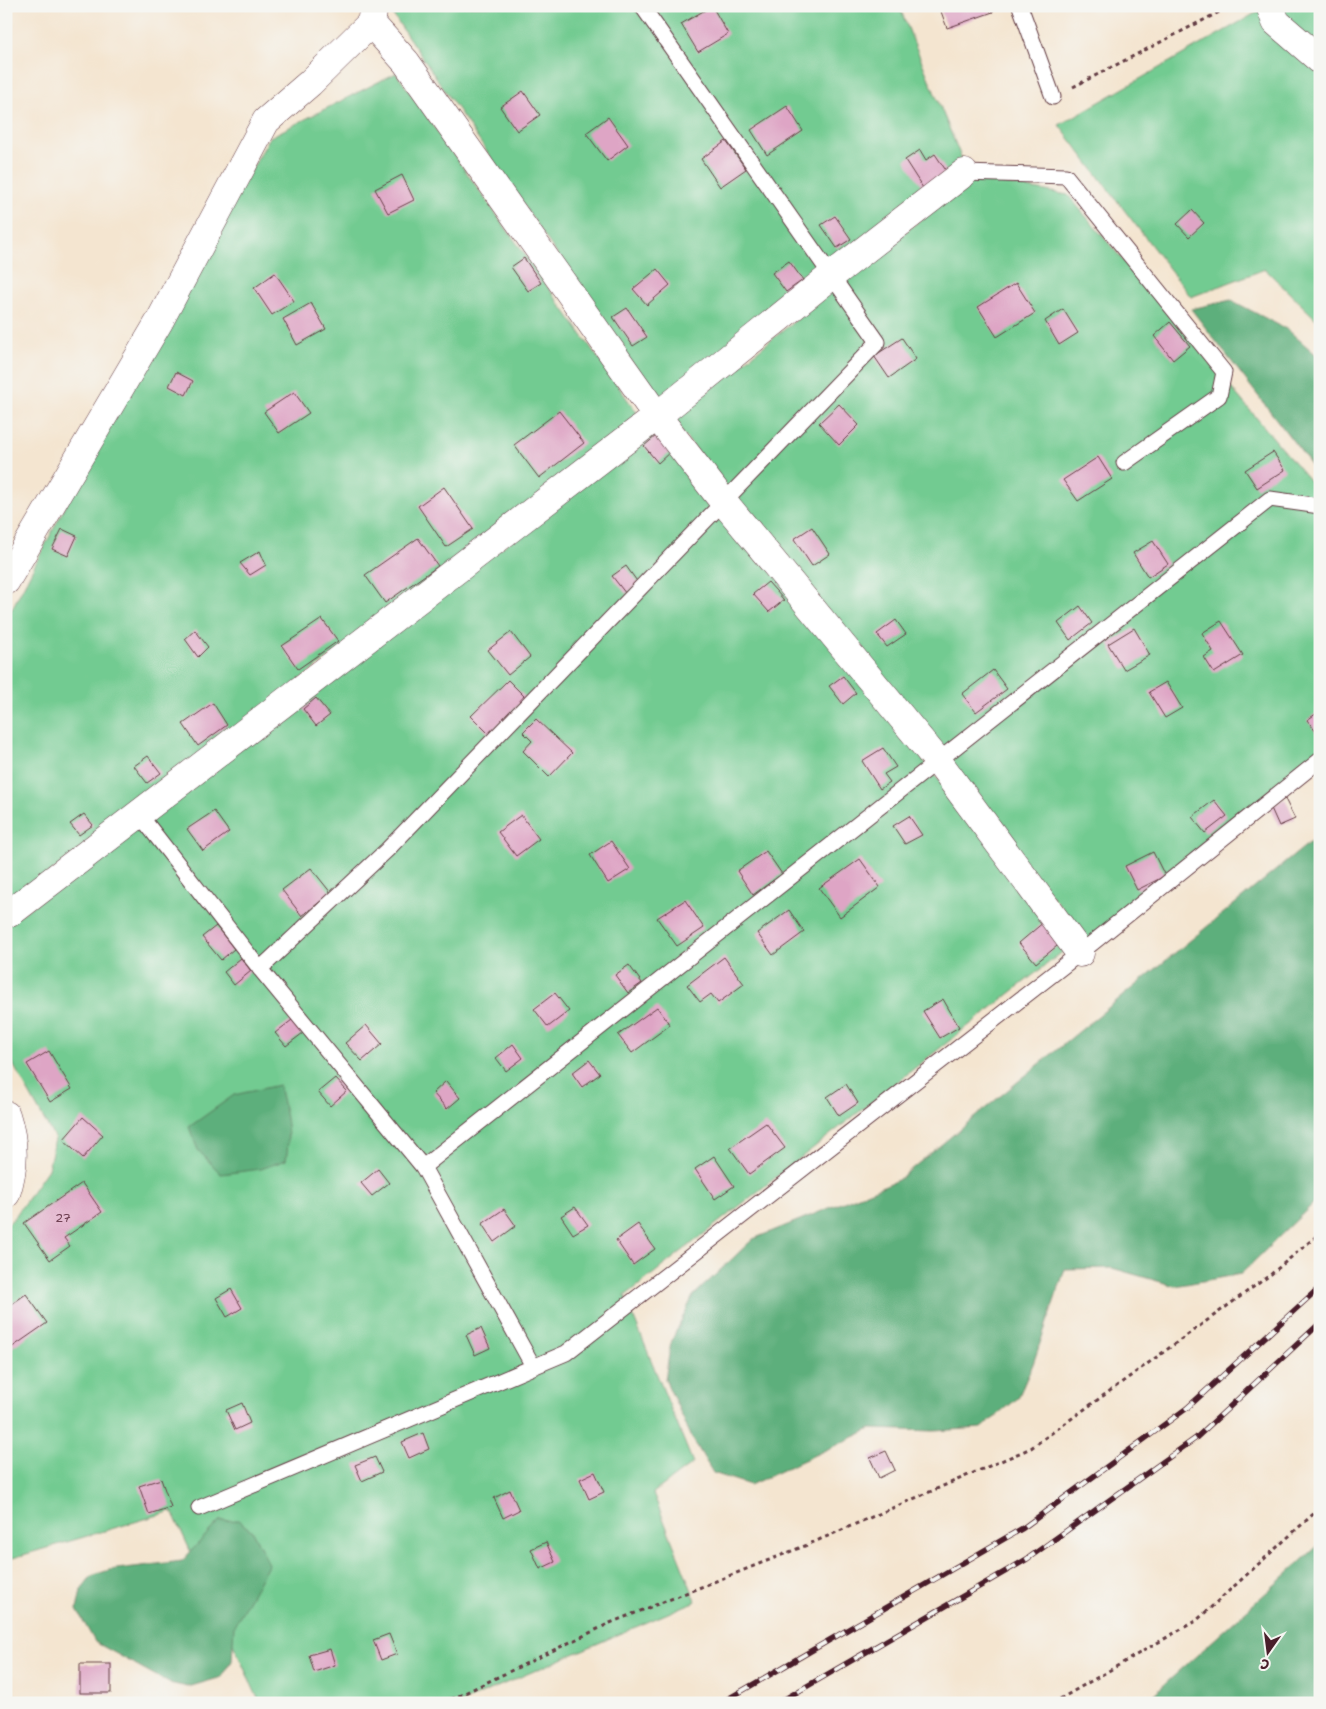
<svg xmlns="http://www.w3.org/2000/svg" width="1326" height="1709" font-family="'Shantell Sans',sans-serif">
  <rect width="100%" height="100%" fill="#f6f6f2"/>
  <filter id="ink" filterUnits="userSpaceOnUse"><feTurbulence type="fractalNoise" baseFrequency=".02" numOctaves="2"/><feDisplacementMap in="SourceGraphic" scale="10" xChannelSelector="R" yChannelSelector="G"/><feConvolveMatrix kernelMatrix="1 2 1 2 8 2 1 2 1" color-interpolation-filters="sRGB"/></filter>
  <filter id="wash" filterUnits="userSpaceOnUse"><feTurbulence type="fractalNoise" baseFrequency=".0096" numOctaves="4" result="noise"/><feDisplacementMap in="SourceGraphic" scale="20" xChannelSelector="R" yChannelSelector="G"/><feGaussianBlur stdDeviation="1.12" result="paint"/><feColorMatrix in="noise" values="0 0 0 0 0 0 0 0 0 0 0 0 0 0 0 0 0 1.4 0 .05"/><feComposite in="paint" operator="in"/></filter>
  <g filter="url(#wash)">
    <rect width="100%" height="100%" fill="#f4e5d0"/>
    <g fill="#72cb91" stroke="#5e755e">
      <path d="M390,6h509l64,156 -304,241 -268,-391z"/>
      <path d="M1268,6h52v317l-55,-54 -74,28 -132,-172z"/>
      <path d="M396,73l244,344 -634,490v-287l85,-163 179,-320z"/>
      <path d="M972,178l96,17 252,298v261l-232,187 -416,-521z"/>
      <path d="M660,427l410,519 -445,350 68,167 -40,30 43,108 -236,102h-200l-88,-192 -166,49v-335l8,-7 34,-49 7,-30 -49,-87v-126z"/>
    </g>
    <g fill="#5daf7b" stroke="#546753">
      <path d="M1231,300l57,30 32,28v118l-129,-167z"/>
      <path d="M1320,834v363l-79,77 -66,12 -63,-18 -47,1 -32,95 -15,34 -36,30 -48,3 -63,-2 -121,56 -37,-12 -21,-35 -27,-59 6,-37 22,-46 60,-57 145,-59z"/>
      <path d="M279,1085c6,28 12,47 7,75l-25,9 -40,5 -23,-24 -9,-23 45,-32z"/>
      <path d="M238,1520l14,11 17,33 -35,62 -2,35 -10,16 -34,10 -19,-4 -74,-41 -18,-32 4,-20 10,-14 18,-6 73,-9 37,-40z"/>
      <path d="M1320,1544v159h-176z"/>
    </g>
    <g id="blocks">
      <g fill="#dea5c5">
        <path d="M712,6l16,28 -30,18 -17,-28z"/>
        <path d="M939,6h52l2,6 -46,16z"/>
        <path d="M523,91l17,24 -23,16 -17,-24z"/>
        <path d="M787,106l16,25 -36,24 -16,-25z"/>
        <path d="M608,117l20,28 -21,16 -21,-28z"/>
        <path d="M726,141l20,28 -26,18 -19,-28z"/>
        <path d="M920,150l6,10 9,-6 12,18 -24,16 -18,-28z"/>
        <path d="M402,175l12,25 -26,13 -13,-24z"/>
        <path d="M1192,210l12,13 -15,14 -12,-13z"/>
        <path d="M835,216l16,23 -14,9 -16,-23z"/>
        <path d="M524,258l17,25 -13,8 -17,-24z"/>
        <path d="M789,261l14,19 -17,12 -14,-19z"/>
        <path d="M657,269l13,16 -23,20 -14,-16z"/>
        <path d="M275,273l19,28 -22,14 -18,-27z"/>
        <path d="M1016,283l19,30 -38,24 -19,-30z"/>
        <path d="M311,303l15,26 -29,16 -14,-26z"/>
        <path d="M627,308l20,29 -14,9 -20,-29z"/>
        <path d="M1063,309l15,24 -19,12 -14,-24z"/>
        <path d="M1170,322l20,24 -17,14 -19,-24z"/>
        <path d="M902,338l14,21 -27,19 -15,-22z"/>
        <path d="M176,372l17,9 -7,14 -17,-9z"/>
        <path d="M294,392l15,21 -30,20 -15,-21z"/>
        <path d="M839,404l20,21 -20,20 -20,-22z"/>
        <path d="M559,411l25,32 -45,35 -25,-33z"/>
        <path d="M657,435l14,16 -13,12 -14,-17z"/>
        <path d="M1273,452l12,18 -28,18 -12,-18z"/>
        <path d="M1098,457l14,22 -34,22 -15,-21z"/>
        <path d="M444,487l29,42 -27,18 -28,-41z"/>
        <path d="M812,527l18,27 -18,12 -18,-27z"/>
        <path d="M62,529l15,7 -9,20 -16,-7z"/>
        <path d="M418,538l20,28 -53,37 -20,-28z"/>
        <path d="M1153,541l15,23 -20,13 -15,-24z"/>
        <path d="M260,551l6,14 -16,10 -10,-12z"/>
        <path d="M626,566l13,18 -13,10 -14,-18z"/>
        <path d="M768,582l16,18 -15,12 -16,-18z"/>
        <path d="M1080,606l12,17 -22,17 -12,-17z"/>
        <path d="M322,619l16,22 -40,28 -16,-23z"/>
        <path d="M896,620l10,14 -19,13 -10,-13z"/>
        <path d="M1221,621l22,34 -29,18 -10,-16 9,-6 -11,-18z"/>
        <path d="M1134,628l16,27 -26,15 -16,-26z"/>
        <path d="M195,630l13,17 -10,10 -13,-18z"/>
        <path d="M511,632l19,25 -22,18 -20,-25z"/>
        <path d="M993,670l14,19 -31,23 -14,-18z"/>
        <path d="M843,676l13,17 -13,11 -14,-18z"/>
        <path d="M508,680l18,18 -37,36 -18,-18z"/>
        <path d="M1166,682l16,26 -17,10 -16,-26z"/>
        <path d="M316,698l14,17 -14,11 -13,-17z"/>
        <path d="M213,703l14,22 -29,21 -15,-22z"/>
        <path d="M1320,711v26l-13,-17z"/>
        <path d="M536,719l36,34 -23,24 -26,-26 9,-10 -9,-9z"/>
        <path d="M883,748l13,19 -12,7 6,8 -10,7 -18,-28z"/>
        <path d="M148,756l13,17 -14,10 -13,-17z"/>
        <path d="M1285,799l10,20 -16,7 -9,-20z"/>
        <path d="M1214,800l13,16 -22,17 -13,-16z"/>
        <path d="M214,811l15,21 -26,19 -16,-22z"/>
        <path d="M84,814l9,11 -14,10 -9,-11z"/>
        <path d="M521,815l18,24 -23,17 -18,-24z"/>
        <path d="M909,816l13,19 -17,9 -12,-18z"/>
        <path d="M611,841l19,28 -22,14 -18,-28z"/>
        <path d="M766,851l16,23 -29,21 -16,-24z"/>
        <path d="M1153,852l12,24 -28,14 -12,-24z"/>
        <path d="M860,859l20,28 -40,30 -21,-29z"/>
        <path d="M311,868l20,25 -29,23 -20,-26z"/>
        <path d="M685,900l19,28 -27,18 -20,-28z"/>
        <path d="M789,910l15,22 -31,23 -16,-22z"/>
        <path d="M1045,921l17,21 -26,21 -17,-20z"/>
        <path d="M216,926l18,23 -13,11 -19,-23z"/>
        <path d="M724,957l20,27 -26,19 -7,-9 -11,8 -13,-17z"/>
        <path d="M241,958l10,13 -17,14 -10,-13z"/>
        <path d="M629,965l13,18 -14,10 -13,-18z"/>
        <path d="M555,993l14,18 -21,16 -14,-18z"/>
        <path d="M943,999l16,28 -19,11 -17,-27z"/>
        <path d="M657,1007l13,18 -38,28 -14,-18z"/>
        <path d="M292,1020l11,13 -17,13 -11,-13z"/>
        <path d="M366,1025l16,19 -20,17 -17,-18z"/>
        <path d="M513,1044l10,14 -17,13 -10,-13z"/>
        <path d="M49,1051l23,38 -22,13 -23,-38z"/>
        <path d="M589,1060l11,14 -18,13 -10,-14z"/>
        <path d="M335,1078l12,13 -17,15 -12,-14z"/>
        <path d="M446,1081l14,17 -13,11 -14,-16z"/>
        <path d="M846,1084l12,19 -19,13 -12,-19z"/>
        <path d="M83,1117l20,18 -20,23 -20,-18z"/>
        <path d="M766,1123l19,25 -36,26 -19,-26z"/>
        <path d="M714,1156l20,30 -19,13 -20,-30z"/>
        <path d="M378,1169l11,14 -17,13 -11,-13z"/>
        <path d="M82,1183l20,29 -38,26 6,8 -20,14 -26,-37z"/>
        <path d="M575,1207l13,18 -15,9 -12,-18z"/>
        <path d="M504,1209l12,17 -22,16 -12,-18z"/>
        <path d="M638,1224l17,25 -22,16 -17,-25z"/>
        <path d="M231,1289l11,19 -15,9 -11,-19z"/>
        <path d="M26,1294l21,29 -36,25 -5,-7v-33z"/>
        <path d="M481,1328l9,20 -15,7 -9,-20z"/>
        <path d="M242,1403l8,20 -15,7 -9,-20z"/>
        <path d="M423,1433l6,16 -20,9 -7,-16z"/>
        <path d="M886,1451l9,19 -16,8 -9,-20z"/>
        <path d="M375,1457l7,15 -20,9 -7,-16z"/>
        <path d="M595,1472l9,20 -15,7 -9,-20z"/>
        <path d="M161,1479l10,28 -22,7 -10,-28z"/>
        <path d="M510,1490l9,20 -16,8 -9,-20z"/>
        <path d="M546,1542l9,20 -15,7 -9,-20z"/>
        <path d="M389,1634l8,20 -16,6 -8,-20z"/>
        <path d="M330,1649l5,16 -21,7 -5,-17z"/>
        <rect x="80" y="1664" width="31" height="29"/>
      </g>
    </g>
  </g>
  <g filter="url(#ink)">
    <use href="#blocks" fill-opacity="0" stroke="#643d44" stroke-width="1"/>
    <g fill="none" stroke-linecap="round" stroke-linejoin="round">
      <g stroke="#643d44" stroke-width="17">
        <g id="service">
          <path d="M1020,6l33,91"/>
          <path d="M964,173l102,3 158,196 -5,24 -95,67"/>
          <path d="M139,814l121,155 163,198 110,199"/>
          <path d="M260,969l127,-119 491,-508 -236,-336"/>
          <path d="M423,1167l847,-668 50,7"/>
          <path d="M199,1508l367,-155 514,-400 240,-193"/>
        </g>
      </g>
      <g stroke="#643d44" stroke-width="29">
        <g id="minor">
          <path d="M1270,6l6,16 44,38"/>
          <path d="M371,23l35,39 251,354 66,85 214,259 143,193"/>
          <path d="M6,581l153,-259 107,-201 44,-38 61,-60 3,-17"/>
          <path d="M10,913l647,-497 174,-140 133,-103"/>
          <path d="M6,1115c9,28 9,51 0,79"/>
        </g>
      </g>
      <g stroke="#643d44" stroke-width="3" stroke-dasharray="4 4" stroke-linecap="butt">
        <path d="M1073,87l158,-81"/>
        <path d="M444,1703l166,-80 197,-78 224,-97 239,-173 50,-42"/>
        <path d="M1053,1703l144,-83 123,-112"/>
      </g>
      <use href="#service" stroke="#fff" stroke-width="15"/>
      <use href="#minor" stroke="#fff" stroke-width="28"/>
      <g stroke="#4a1f2b" stroke-width="5.5">
        <g id="rail">
          <path d="M721,1703l302,-175 164,-120 133,-121"/>
          <path d="M778,1703l249,-144 169,-121 124,-115"/>
        </g>
      </g>
      <use href="#rail" stroke="#f6f6f2" stroke-width="4" stroke-dasharray="11" stroke-linecap="butt"/>
    </g>
  </g>
  <g text-anchor="middle" dominant-baseline="central" stroke-width="4.5" stroke-linejoin="round" paint-order="stroke">
    <g font-size="12" fill="#6f4052">
      <text x="63" y="1218">27</text>
    </g>
  </g>
  <rect width="1326" height="1709" fill="none" stroke="#f6f6f2" stroke-width="25"/>
  <g transform="translate(1268 1652) rotate(194)" stroke="#f6f6f2" stroke-width="4" paint-order="stroke">
  <path d="M0-4L9 19L0 12L-9 19Z" fill="#4a1f2b"/>
  <text y="-8" font-size="14" font-weight="bold" text-anchor="middle" fill="#4a1f2b">С</text>
  </g>
</svg>
